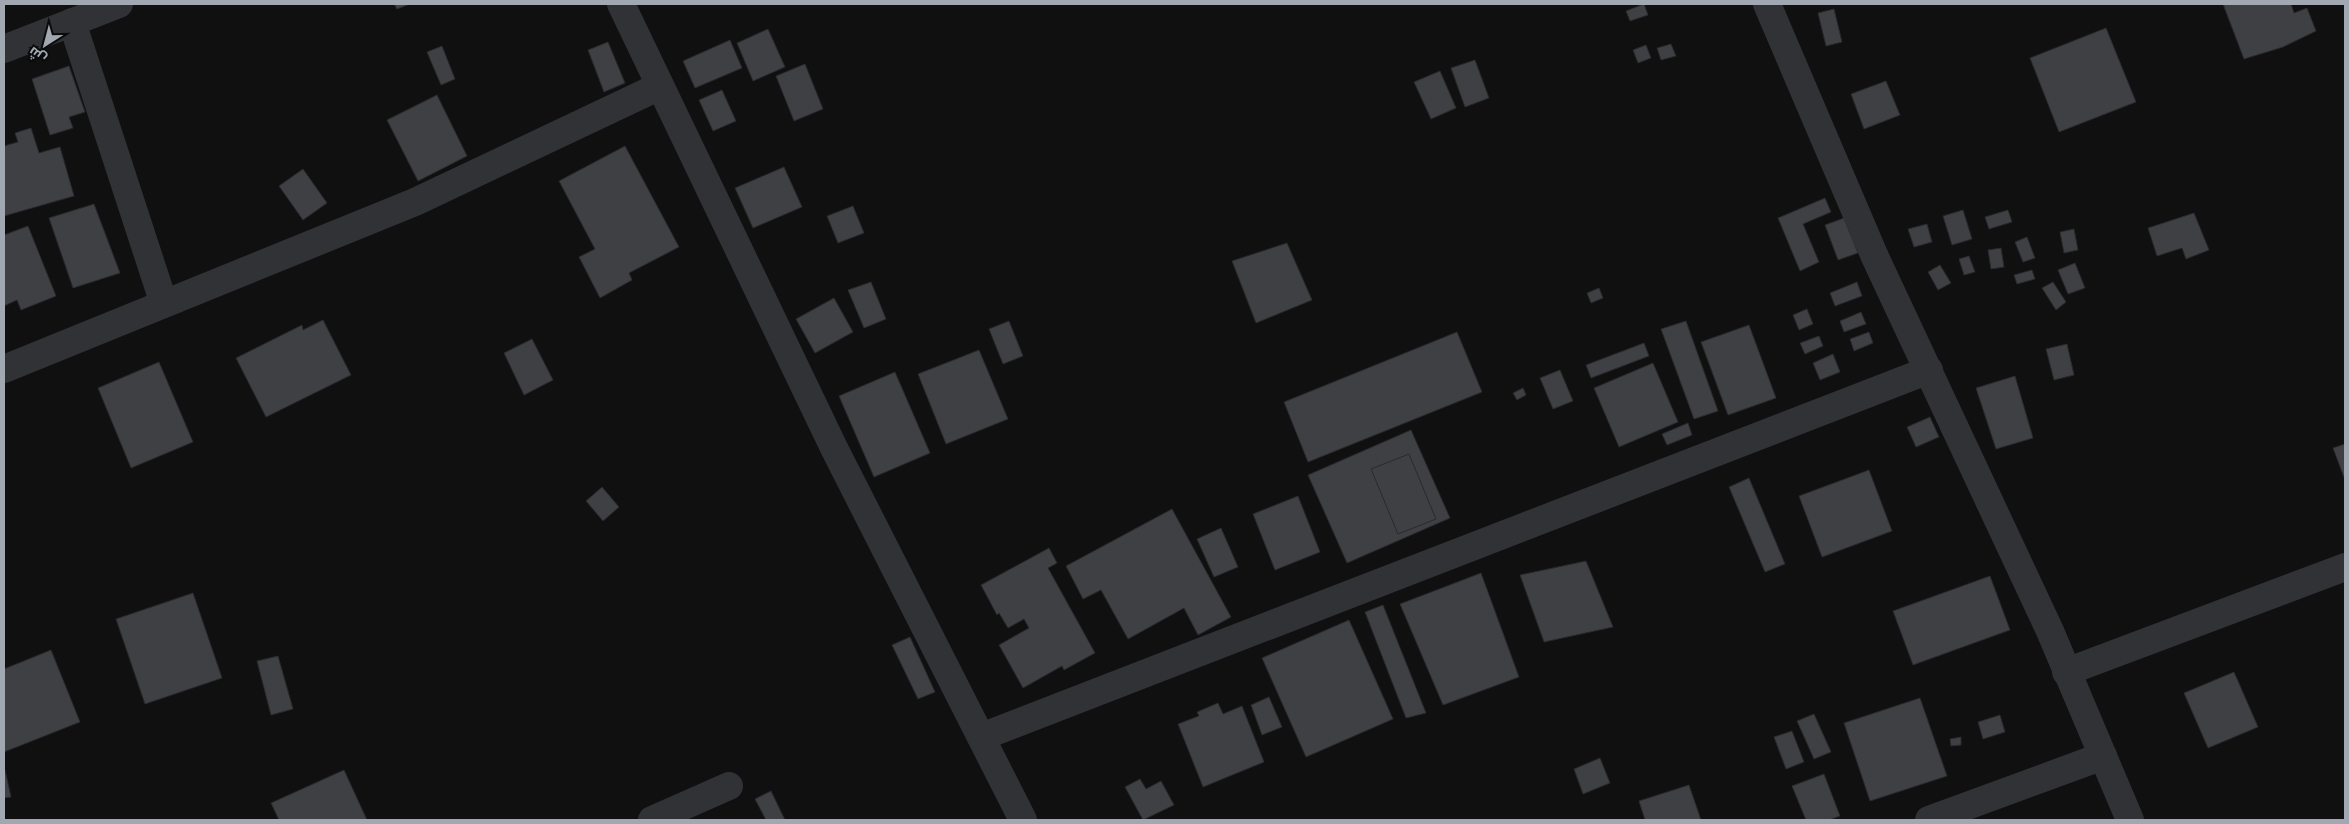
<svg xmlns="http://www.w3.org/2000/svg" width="2349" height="824" font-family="Roboto,Cairo,sans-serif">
  <rect width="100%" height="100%" fill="#101011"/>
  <g fill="#3f4044" stroke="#2a2a2d">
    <path d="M394,4h16l-13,5z"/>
    <path d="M1644,4l4,11 -18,6 -4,-10z"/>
    <path d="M2223,4h68l3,9 13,-5 9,23 -33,16 -39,12z"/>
    <path d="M1834,9l8,33 -16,4 -8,-33z"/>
    <path d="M2106,28l30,74 -77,30 -29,-74z"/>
    <path d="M768,29l17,38 -32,14 -16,-38z"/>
    <path d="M730,40l12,28 -47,20 -12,-27z"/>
    <path d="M608,42l17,41 -21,9 -16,-42z"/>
    <path d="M1671,44l5,12 -15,4 -4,-12z"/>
    <path d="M1646,45l5,13 -13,5 -5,-13z"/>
    <path d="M442,46l13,33 -14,6 -14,-33z"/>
    <path d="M1475,60l14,38 -24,9 -14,-39z"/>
    <path d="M805,64l18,45 -29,12 -18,-45z"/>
    <path d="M69,66l16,46 -16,5 4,11 -23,7 -18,-56z"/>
    <path d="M1440,71l16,37 -25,11 -17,-37z"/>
    <path d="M1886,81l14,34 -36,14 -13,-35z"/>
    <path d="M722,90l14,31 -23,10 -14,-31z"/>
    <path d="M437,95l30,61 -49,25 -31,-61z"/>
    <path d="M31,128l8,25 21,-6 14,49 -70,20v-70l14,-4 -3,-9z"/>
    <path d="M625,146l54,101 -50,26 3,7 -32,18 -21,-41 16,-8 -36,-68z"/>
    <path d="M784,167l18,40 -49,21 -18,-40z"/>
    <path d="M303,169l24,34 -24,17 -24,-34z"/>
    <path d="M1825,198l6,14 -28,12 16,38 -19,9 -22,-53z"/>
    <path d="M94,204l26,69 -47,15 -24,-70z"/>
    <path d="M853,206l11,27 -26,10 -11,-27z"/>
    <path d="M1963,210l9,29 -20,6 -9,-29z"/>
    <path d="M2008,210l4,12 -23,7 -4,-12z"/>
    <path d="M2194,213l15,37 -23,9 -4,-11 -25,8 -9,-28z"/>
    <path d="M1844,218l14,35 -20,7 -13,-35z"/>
    <path d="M1927,224l5,18 -18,5 -6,-18z"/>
    <path d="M28,226l28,70 -35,14 -4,-10 -13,6v-71z"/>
    <path d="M2074,229l4,21 -14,3 -4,-21z"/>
    <path d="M2027,237l8,21 -12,4 -8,-20z"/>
    <path d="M1287,243l25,57 -56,23 -24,-62z"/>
    <path d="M2001,248l3,19 -13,2 -3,-19z"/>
    <path d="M1969,256l6,16 -11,3 -5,-16z"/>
    <path d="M2075,263l10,25 -17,6 -10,-24z"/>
    <path d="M1940,265l11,18 -13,7 -10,-18z"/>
    <path d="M2032,270l3,9 -18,5 -3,-9z"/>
    <path d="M871,282l15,37 -22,9 -16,-38z"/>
    <path d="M1857,282l5,14 -27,10 -5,-13z"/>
    <path d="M2053,282l13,20 -10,8 -14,-22z"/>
    <path d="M1599,288l4,10 -12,5 -4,-10z"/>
    <path d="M834,298l19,34 -38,21 -19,-34z"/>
    <path d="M1807,309l6,15 -14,6 -6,-15z"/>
    <path d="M1861,312l5,12 -22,8 -4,-11z"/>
    <path d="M323,320l28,55 -85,42 -30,-59 66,-33 1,5z"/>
    <path d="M1009,321l14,35 -20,8 -14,-35z"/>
    <path d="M1686,321l32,90 -24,8 -33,-90z"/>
    <path d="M1749,325l27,73 -48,17 -27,-73z"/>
    <path d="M1457,332l25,60 -174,70 -24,-60z"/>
    <path d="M1869,332l4,11 -19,8 -4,-12z"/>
    <path d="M1819,336l4,10 -18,8 -5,-11z"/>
    <path d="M532,339l21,41 -29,15 -20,-42z"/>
    <path d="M1644,343l5,13 -58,22 -5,-13z"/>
    <path d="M2067,344l7,31 -20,5 -8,-31z"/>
    <path d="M979,350l29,69 -62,25 -28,-70z"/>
    <path d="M1833,354l7,18 -20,8 -7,-17z"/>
    <path d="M159,362l34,80 -62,26 -33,-80z"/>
    <path d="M1653,363l25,59 -59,25 -25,-59z"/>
    <path d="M1560,370l13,31 -20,8 -13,-31z"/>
    <path d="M895,372l35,81 -56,24 -35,-81z"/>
    <path d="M2015,376l18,62 -37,11 -20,-61z"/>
    <path d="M1523,388l3,7 -9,5 -4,-7z"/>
    <path d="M1930,417l9,20 -23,10 -9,-20z"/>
    <path d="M1688,423l4,12 -25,10 -5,-11z"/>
    <path d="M1411,430l39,88 -103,45 -39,-88z"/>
    <path d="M2345,444v36l-12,-32z"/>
    <path d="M1409,454l27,65 -38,15 -27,-65z"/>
    <path d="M1869,470l23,61 -70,26 -23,-61z"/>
    <path d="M1749,478l36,86 -20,8 -36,-85z"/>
    <path d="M602,487l17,20 -16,14 -17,-20z"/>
    <path d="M1298,496l22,56 -45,18 -22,-56z"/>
    <path d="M1172,509l59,108 -33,18 -14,-27 -56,31 -27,-49 -18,9 -17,-33z"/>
    <path d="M1221,528l17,39 -24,10 -17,-38z"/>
    <path d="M1049,548l8,15 -9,5 47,85 -31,17 -2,-4 -39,22 -24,-43 30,-17 -5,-9 -16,9 -9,-15 -2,2 -16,-30z"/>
    <path d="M1586,561l27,66 -69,15 -24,-67z"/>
    <path d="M1481,573l38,104 -76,28 -43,-101z"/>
    <path d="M1990,576l20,54 -97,35 -20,-54z"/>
    <path d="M193,593l29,85 -77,26 -29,-85z"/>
    <path d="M1383,605l43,108 -20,5 -41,-106z"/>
    <path d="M1349,620l44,99 -87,38 -44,-99z"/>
    <path d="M910,637l25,55 -17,7 -26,-54z"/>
    <path d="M51,650l29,72 -76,30v-83z"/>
    <path d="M278,656l15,53 -22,6 -14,-54z"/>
    <path d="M2234,672l24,55 -50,21 -24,-55z"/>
    <path d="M1269,697l13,30 -20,8 -11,-30z"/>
    <path d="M1920,698l27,78 -77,25 -26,-78z"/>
    <path d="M1218,703l5,11 19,-8 22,56 -61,25 -25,-63 21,-8 -2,-4z"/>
    <path d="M1814,714l17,38 -17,7 -17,-38z"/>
    <path d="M2000,715l5,17 -22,7 -5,-17z"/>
    <path d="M1792,731l12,31 -18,7 -12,-32z"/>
    <path d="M1961,737v8l-10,1 -1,-7z"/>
    <path d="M1600,758l10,25 -27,11 -9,-25z"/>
    <path d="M5,770l6,27 -7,1v-27z"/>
    <path d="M344,770l23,50h-88l-8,-17z"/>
    <path d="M1824,774l16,42 -11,4h-23l-14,-34z"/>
    <path d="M1140,779l6,10 15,-8 13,24 -31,15 -18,-33z"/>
    <path d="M1689,785l12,35h-56l-6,-19z"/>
    <path d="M771,791l14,29h-19l-11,-21z"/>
  </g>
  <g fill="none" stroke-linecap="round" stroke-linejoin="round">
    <g stroke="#313236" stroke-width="28">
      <path d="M621,4l213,444 189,372"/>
      <path d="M1767,4l108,253 175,374 80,189"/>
      <path d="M72,22l92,282"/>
      <path d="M4,49l115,-45"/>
      <path d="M4,369l411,-167 245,-116"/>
      <path d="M2066,672l279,-105"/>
      <path d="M981,737l948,-367"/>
      <path d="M652,820l77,-34"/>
      <path d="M1929,820l174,-64"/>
    </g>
  </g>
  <rect width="2349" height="824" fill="none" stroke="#a1a8b1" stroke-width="10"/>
  <g transform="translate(45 45) rotate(216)" stroke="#0b0b0c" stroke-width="4" paint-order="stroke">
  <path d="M0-4L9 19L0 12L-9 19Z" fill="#a1a8b1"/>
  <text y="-8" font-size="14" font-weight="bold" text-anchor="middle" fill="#a1a8b1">ش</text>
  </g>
</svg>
